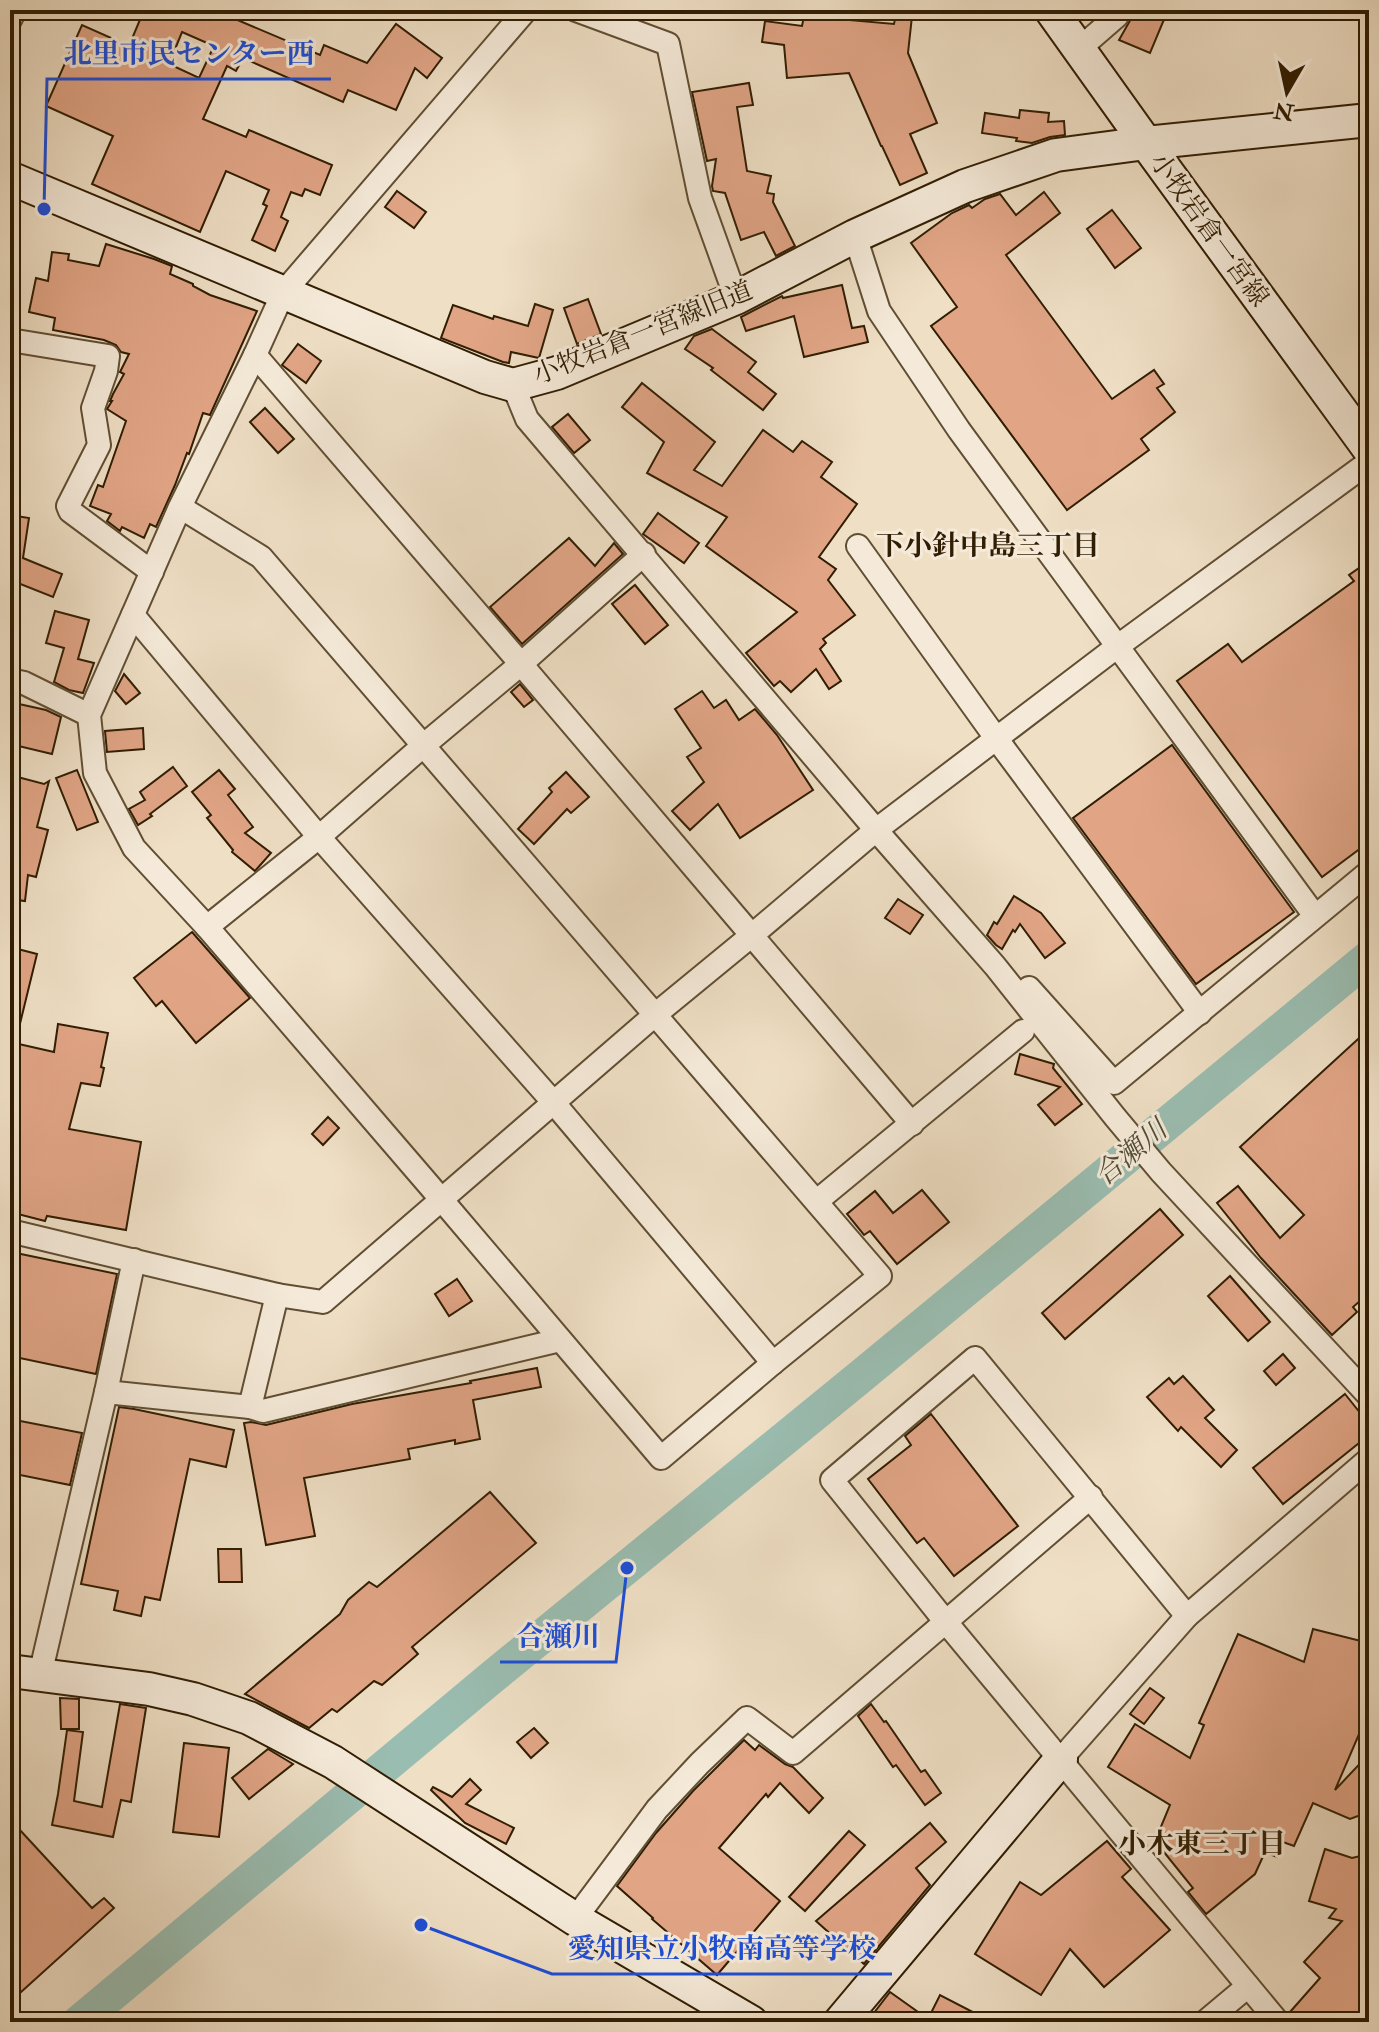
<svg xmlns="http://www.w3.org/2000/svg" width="1379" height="2032" font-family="'IM FELL Double Pica','Noto Serif JP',serif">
  <rect width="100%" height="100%" fill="#efdfc5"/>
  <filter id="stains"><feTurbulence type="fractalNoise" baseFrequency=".0025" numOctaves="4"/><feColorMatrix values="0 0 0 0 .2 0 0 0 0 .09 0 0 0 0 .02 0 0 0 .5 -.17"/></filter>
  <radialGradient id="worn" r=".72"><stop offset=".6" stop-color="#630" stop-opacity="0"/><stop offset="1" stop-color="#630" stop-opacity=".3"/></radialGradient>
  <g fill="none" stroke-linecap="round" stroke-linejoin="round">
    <path stroke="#9abdb1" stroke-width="34" d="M79,2022l412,-344 369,-301 509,-420"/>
  </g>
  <g fill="#e1a586" stroke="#301d02" stroke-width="2" fill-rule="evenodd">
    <path d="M144,10h70l106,45 4,-10 43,18 29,-39 46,34 -15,20 -12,-10 -19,42 -48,-20 -5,12 -100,-44 -7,13 -9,-5 -24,53 43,18 3,-7 83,35 -12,30 -15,-6 -3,7 -11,-4 -10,25 7,4 -13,30 -23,-11 15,-34 -4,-2 6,-14 -43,-19 -26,61 -108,-48 21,-48 -67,-30 36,-81 47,21zM182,32l32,14 -15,32 -30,-14z"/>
    <path d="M1139,10h29l-18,43 -31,-13 13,-23 5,2z"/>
    <path d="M896,14l16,2 -4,37 29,70 -27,11 17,39 -27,12 -18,-39h-1l-32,-73 -62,5 -3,-33 -22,-3 3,-21 37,5 2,-10 90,8z"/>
    <path d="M749,83l4,22 -16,2 10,64 24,5 -4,17 7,1 -1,8 22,44 -19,10 -12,-24 -23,8 -16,-47 -12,-2 -1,-5 4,-27 -9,2 -15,-69z"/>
    <path d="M1020,110l29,3 -1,9 16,-1 1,14 -15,2 -18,6 -16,-2 1,-3 -35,-5 3,-20 34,5z"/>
    <path d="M397,191l29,21 -12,16 -29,-21z"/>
    <path d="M1044,192l16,21 -54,42 106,144 42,-29 10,14 -7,4 18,24 -34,27 8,11 -82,60 -136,-184 26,-19 -46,-64 41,-30 17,-8 3,3 13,-9 15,-5 16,21z"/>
    <path d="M1112,210l29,38 -26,20 -28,-39z"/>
    <path d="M106,244l48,15 18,7 -2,8 23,10v2l17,9 47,16 -47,104 -7,-2 -14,41 -2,-1 -12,32 -19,42 -6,-3 -6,14 -22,-11 -2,4 -13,-10 4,-7 -21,-8 8,-21 5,2 23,-66 -19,-12 5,-8h-2l3,-7 11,-20 -4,-2 9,-18 -8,-2 -5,-7 -12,-5 -51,-10 2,-12 -26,-6 7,-34 12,3 4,-29 17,2 -1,6 31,6z"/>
    <path d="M842,285l10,43 12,-2 4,16 -64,15 -10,-41 -48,15 -5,-14 41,-21 1,2z"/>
    <path d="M588,299l13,35 -24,10 -13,-36z"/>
    <path d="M535,304l18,6 -14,48 -28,-6 -2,11 -6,-1 -62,-24 12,-33 40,14 1,-3 34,10z"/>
    <path d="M712,329l44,33 -8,10 28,22 -13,16 -52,-40 2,-2 -28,-19 9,-13z"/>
    <path d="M298,344l23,17 -15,22 -24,-18z"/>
    <path d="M642,383l73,59 -21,28 28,16 41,-56 30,22 9,-11 30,21 -11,15 36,27 -38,53 17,12 -8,11 27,35 -32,24 3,4 -6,6 21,32 -12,8 -13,-20 -25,23 -11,-11 -6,5 -28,-33 51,-41 -91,-66 21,-29 -80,-44 17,-31 -42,-35z"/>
    <path d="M265,408l29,31 -16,14 -28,-31z"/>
    <path d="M568,414l22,26 -16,13 -22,-26z"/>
    <path d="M658,513l41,30 -15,20 -41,-29z"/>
    <path d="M10,515l19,3 -6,40 39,16 -9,23 -35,-14 -8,1z"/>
    <path d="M569,538l26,28 19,-23 9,11 -101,90 -32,-37z"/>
    <path d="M1362,566l4,6 3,-2v272l-47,35 -145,-196 51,-37 14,18 112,-81 -5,-6z"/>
    <path d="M635,585l33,40 -23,19 -33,-40z"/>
    <path d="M55,611l34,9 -11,39 16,4 -11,30 -14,-3 -15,-8 10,-34 -18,-5z"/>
    <path d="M124,674l16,19 -14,11 -11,-13z"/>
    <path d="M520,684l13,16 -9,7 -13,-15z"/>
    <path d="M702,691l12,17 12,-8 13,20 16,-11 22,26 36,55 -73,48 -22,-34 -28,26 -18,-19 32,-29 -17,-25 14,-9 -26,-39z"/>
    <path d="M10,702l36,8 15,7 -9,37 -42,-10z"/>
    <path d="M143,728l1,21 -37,3 -2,-21z"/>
    <path d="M1172,745l122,167 -98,72 -123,-166z"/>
    <path d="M173,767l14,19 -37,28 2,2 -14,9 -9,-16 16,-9 -5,-8z"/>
    <path d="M77,770l21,52 -21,8 -21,-52z"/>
    <path d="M219,770l16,19 -7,6 25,32 -8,6 26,20 -16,18 -23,-19 1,-2 -26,-32 4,-3 -19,-23z"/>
    <path d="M566,772l23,25 -18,16 -4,-4 -33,35 -16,-15 34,-37 -3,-4z"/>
    <path d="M10,775l34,9 5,-3 -12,46 11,3 -12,47 -8,-2 -3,26 -15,-2z"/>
    <path d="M1014,896l27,17 24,30 -20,15 -25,-34 -5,8 -2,-2 -11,19 -6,-4 -9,-10 7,-13 3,2z"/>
    <path d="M898,899l25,16 -13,19 -25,-16z"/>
    <path d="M192,932l58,66 -54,45 -34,-42 -6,5 -22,-28z"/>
    <path d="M10,947l27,7 -21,86h-6z"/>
    <path d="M58,1024l50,9 -7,34 3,1 -4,18 -19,-3 -12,46 72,13 -15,88 -79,-14 -2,5 -35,-9v-170l44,10z"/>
    <path d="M1369,1029v264l-16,14 4,5 -25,23 -71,-77 -44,-55 21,-17 42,52 24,-23 -64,-68z"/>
    <path d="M1020,1054l34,10 -1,4 29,36 -27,21 -17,-20 22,-18 -45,-13z"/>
    <path d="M328,1117l11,11 -16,17 -11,-11z"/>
    <path d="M922,1190l27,32 -52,42 -27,-33 -6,4 -17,-21 28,-23 18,22z"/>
    <path d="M1160,1209l23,26 -118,104 -23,-26z"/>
    <path d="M16,1253l101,21 -21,100 -86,-18v-73z"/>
    <path d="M1230,1276l40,46 -22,19 -40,-45z"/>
    <path d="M457,1279l15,22 -23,15 -14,-22z"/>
    <path d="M1283,1354l12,14 -19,17 -12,-14z"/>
    <path d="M537,1368l4,19 -68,13 7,39 -25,5v-4l-47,9 2,10 -106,19 11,58 -49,9 -22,-122 7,-1 15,3 86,-21 119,-21 -1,-2z"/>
    <path d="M1183,1376l31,34 -9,8 32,32 -16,17 -40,-40 -3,4 -31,-34 22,-19 5,6z"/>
    <path d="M1345,1394l24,30v11l-86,69 -30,-36z"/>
    <path d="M119,1407l15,2 100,21 -8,37 -36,-8 -30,141 -15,-3 -4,19 -27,-6 4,-19 -37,-7z"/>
    <path d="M931,1414l87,112 -64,50 -30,-38 -7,5 -49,-64 43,-34 -6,-9z"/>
    <path d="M10,1419l72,14 -12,52 -60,-12z"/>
    <path d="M490,1492l46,51 -124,104 6,7 -36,31 -8,-4 -37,31 -5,-3 -23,19 -64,-34 95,-80 8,-14 21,-18 8,5z"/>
    <path d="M218,1549h23l1,33h-23z"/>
    <path d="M1313,1629l56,14v68l-34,79 34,-36v58l-19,7 -37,-16 -19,43 -11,-4 -6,15 -12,-5 -10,22 -49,40 -18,-22 5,-4 -38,-47 15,-36 -62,-38 27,-43 55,34 14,-33 -5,-2 39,-89 66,28z"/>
    <path d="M1150,1688l14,10 -20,26 -14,-10z"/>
    <path d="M60,1698l19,1v30h-18z"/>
    <path d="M120,1704l26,4 -15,94 -10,-2 -8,37 -61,-12 6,-31 9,-64 16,2 -9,69 28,6z"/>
    <path d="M871,1704l13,18 2,-1 35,51 4,-2 16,23 -16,12 -29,-40 -3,2 -35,-51z"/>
    <path d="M534,1728l14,15 -17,15 -14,-16z"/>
    <path d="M744,1740l11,10 4,-5 26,19 8,3 30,31 -14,15 -29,-30 -12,14 -2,-3 -47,54 61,53 -63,74 -65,-56 1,-1 -36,-32 39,-53 37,-42z"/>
    <path d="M184,1743l45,5 -10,89 -46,-5z"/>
    <path d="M268,1749l25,15 -44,35 -17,-21z"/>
    <path d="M470,1779l11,11 -15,14 48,24 -8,16 -41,-21 -34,-33 2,-3 19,10z"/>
    <path d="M930,1823l16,19 -30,26 14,17 -66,79 -48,-43z"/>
    <path d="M19,1829l73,79 12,-10 10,10 -104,94v-165z"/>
    <path d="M849,1831l16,14 -60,66 -16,-14z"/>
    <path d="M1107,1841l24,28 -9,8 48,53 -66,57 -34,-38 -29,46 -66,-41 45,-72 21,13z"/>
    <path d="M1325,1849l27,9 17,-4v168h-68l-11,-10 30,-34 -16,-16 38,-41 -13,-3 7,-9 -27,-8z"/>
    <path d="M890,1992l38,27 12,-24 52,27h-125z"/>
  </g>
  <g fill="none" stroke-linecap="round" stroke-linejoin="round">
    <g stroke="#604e33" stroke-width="26">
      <g id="street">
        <path d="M576,10l92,34 32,154 36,100"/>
        <path d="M10,20l5,-10"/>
        <path d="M1079,49l38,-33 2,-6"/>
        <path d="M855,236l24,75 80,119 356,486"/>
        <path d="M10,340l98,16 -2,15 -13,37 6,37 -31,61 2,5 82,61"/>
        <path d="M255,355l266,309 391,460"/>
        <path d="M513,385l14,34 349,411 119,136 120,151 46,55 208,224"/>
        <path d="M180,507l81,50 619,719 -107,87 -112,95 -220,-259 -234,-272 -73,-79 -39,-75 -6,-58 91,-208 75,-152 28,-62 243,-283"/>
        <path d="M858,546l138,192 204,275"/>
        <path d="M133,615l186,222 235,266 219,260"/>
        <path d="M10,680l14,3 65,32"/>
        <path d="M207,927l112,-90 105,-92 97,-81 123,-110"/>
        <path d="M1029,988l85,95 255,-211"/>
        <path d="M817,1201l206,-170"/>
        <path d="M10,1231l267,64 46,7 333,-288 95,-78 125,-106 242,-184 251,-184"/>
        <path d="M106,1392l144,15 13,4 297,-71"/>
        <path d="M250,1407l27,-112"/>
        <path d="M1187,1616l-212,-258 -143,122 113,141 333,401"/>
        <path d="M40,1675l66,-283 28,-132"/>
        <path d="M1061,1759l126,-143 182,-157"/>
        <path d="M575,1919l82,-110 43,-46 47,-45 46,35 298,-256"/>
        <path d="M1205,2022l43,-36"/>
      </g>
    </g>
    <g stroke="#301d02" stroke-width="36">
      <g id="secondary">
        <path d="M1051,10l95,133 223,306"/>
        <path d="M10,178l475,199 28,8 44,-12 179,-75 119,-62 110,-50 91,-31 90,-12 223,-23"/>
        <path d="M10,1671l139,18 44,10 56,19 84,44 242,157 176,103"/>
        <path d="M840,2022l221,-263"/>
      </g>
    </g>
    <use href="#street" stroke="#f5ead9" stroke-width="22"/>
    <use href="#secondary" stroke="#f5ead9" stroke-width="32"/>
  </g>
  <g text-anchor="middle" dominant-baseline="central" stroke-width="6" stroke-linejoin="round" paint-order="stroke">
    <g font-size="26" fill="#301d02" stroke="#f5ead9">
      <text transform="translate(1209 230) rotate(54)">小牧岩倉一宮線</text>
      <text transform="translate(643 333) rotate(-22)">小牧岩倉一宮線旧道</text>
    </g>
    <g font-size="28" font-weight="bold" fill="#301d02" stroke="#f5ead9">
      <text x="988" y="546">下小針中島三丁目</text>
      <text x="1202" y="1844">小木東三丁目</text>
    </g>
    <g font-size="28" font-style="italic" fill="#504d37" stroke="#f5ead9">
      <text transform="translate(1131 1153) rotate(-40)">合瀬川</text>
    </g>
  </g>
  <path fill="none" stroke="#1d4ed8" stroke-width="3" d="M44 209L47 79H331M627 1568L616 1662H500M421 1925L552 1974H892"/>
  <g fill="#1d4ed8" stroke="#f5ead9" stroke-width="3">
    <circle cx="44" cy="209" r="8"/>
    <circle cx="627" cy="1568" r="8"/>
    <circle cx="421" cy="1925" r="8"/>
  </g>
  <g font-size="28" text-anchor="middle" font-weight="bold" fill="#1d4ed8" stroke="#f5ead9" stroke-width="6" stroke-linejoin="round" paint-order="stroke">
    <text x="189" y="63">北里市民センター西</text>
    <text x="558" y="1646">合瀬川</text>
    <text x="722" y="1958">愛知県立小牧南高等学校</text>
  </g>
  <rect width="1379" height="2032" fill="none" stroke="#efdfc5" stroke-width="40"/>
  <rect x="12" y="12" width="1355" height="2008" fill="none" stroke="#301d02" stroke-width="4"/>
  <rect x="20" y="20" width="1339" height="1992" fill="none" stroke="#301d02" stroke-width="2"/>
  <g transform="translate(1287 92) rotate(189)" stroke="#f5ead9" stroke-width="6" paint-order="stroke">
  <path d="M0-6L14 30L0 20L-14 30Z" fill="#301d02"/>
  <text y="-12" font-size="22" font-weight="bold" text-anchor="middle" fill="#301d02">N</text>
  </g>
  <rect width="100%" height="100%" filter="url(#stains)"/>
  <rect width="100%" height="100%" fill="url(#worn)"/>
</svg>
